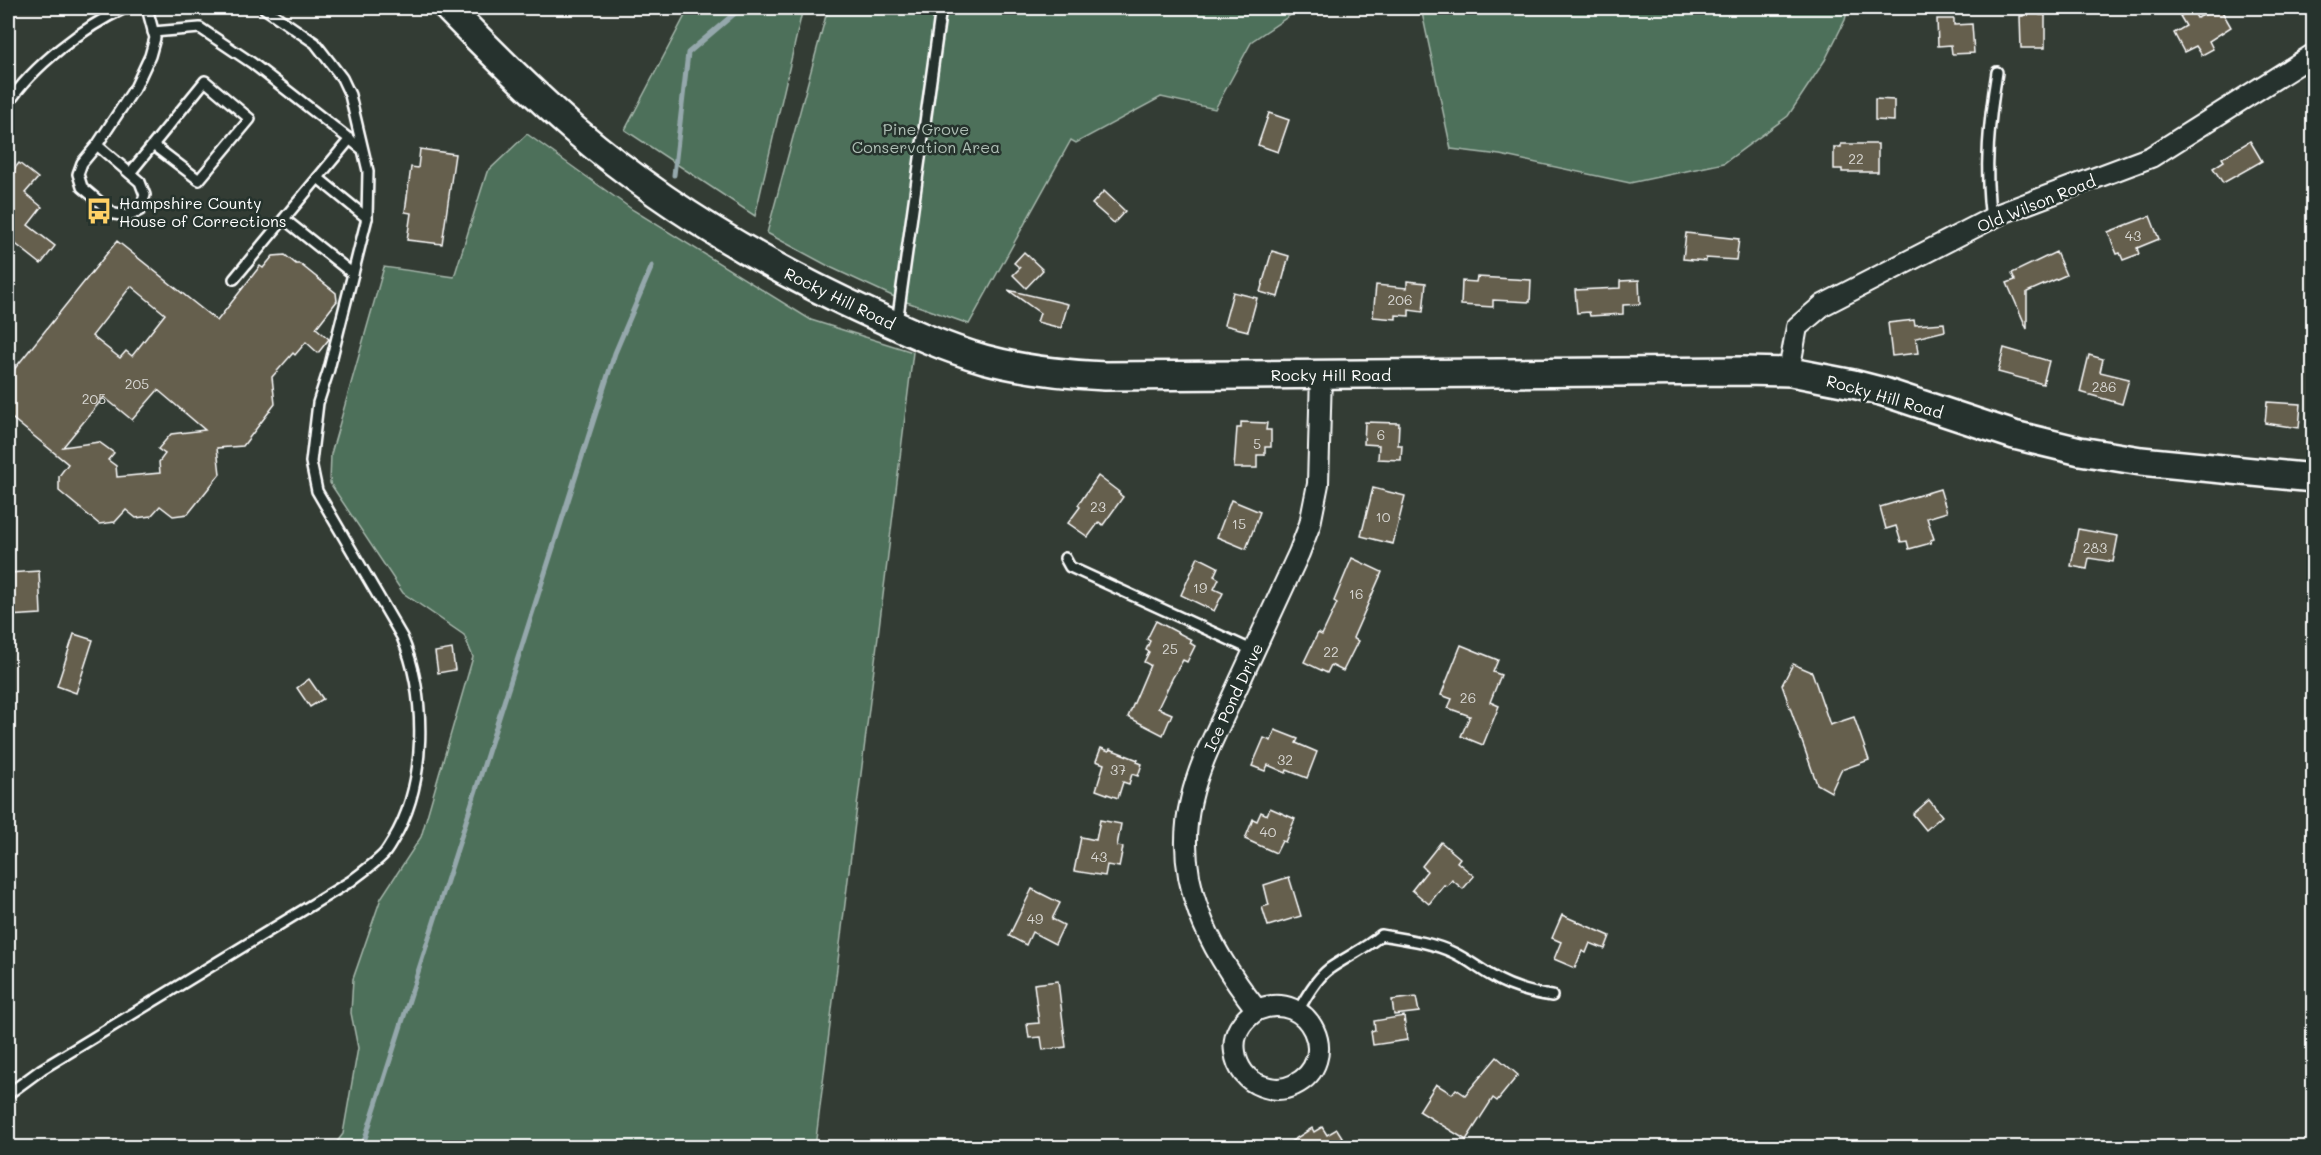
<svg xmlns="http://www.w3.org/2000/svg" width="2321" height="1155" font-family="Mali,sans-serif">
  <rect width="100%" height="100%" fill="#333c34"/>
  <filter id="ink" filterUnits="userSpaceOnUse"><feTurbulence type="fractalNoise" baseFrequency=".0167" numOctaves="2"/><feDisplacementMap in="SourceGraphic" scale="12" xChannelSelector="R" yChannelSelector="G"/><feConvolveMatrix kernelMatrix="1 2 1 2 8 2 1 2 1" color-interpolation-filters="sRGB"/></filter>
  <g filter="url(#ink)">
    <g fill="#4e6f5a" stroke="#a6b7ac" stroke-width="1.5">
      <path d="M689,8h114l-48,208 -130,-86z"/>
      <path d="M828,8h473l-49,33 -37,68 -54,-12 -85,46 -5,-3 -102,184 -68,-24 -69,-32 -65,-35z"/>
      <path d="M1421,8h427l-3,12 -20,40 -37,56 -64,47 -94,20 -130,-28 -49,-6z"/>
      <path d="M527,134l106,76 178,110 102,32 -98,795h-482l10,-13 15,-86 -7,-35 2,-34 28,-81 40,-61 52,-180 -9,-22 -61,-42 -73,-110 1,-29 53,-187 70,10 33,-105z"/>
    </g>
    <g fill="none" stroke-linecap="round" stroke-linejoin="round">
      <g stroke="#95a8ac" stroke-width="5">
        <path d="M674,175l14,-122 53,-45"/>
        <path d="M362,1148l253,-795 37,-87"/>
      </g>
    </g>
    <g fill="#655e4e" stroke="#fff" stroke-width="1.5" fill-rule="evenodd">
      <path d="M2024,8h17l-1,7h5v33h-24l-1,-32h3z"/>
      <path d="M2220,8l11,19 -22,14 4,8 -11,6 -6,-9 -12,6 -10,-19 12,-7 -6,-10 12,-7 5,9z"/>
      <path d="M1937,19h17v6l18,-1 2,29 -22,1 -1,-9 -13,1z"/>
      <path d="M1875,99l19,1v21l-19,-1z"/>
      <path d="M1269,113l20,7 -11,32 -20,-7z"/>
      <path d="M2250,141l12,20 -39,22 -10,-15 11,-7 -2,-3z"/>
      <path d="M1841,144h37v28h-36v-3h-8v-22h7z"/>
      <path d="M420,149l35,5 -13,90 -35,-4 4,-27 -6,-1 6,-45 7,1z"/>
      <path d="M19,163l19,15 -13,15 17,14 -14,18 27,21 -14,18 -33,-26v-61z"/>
      <path d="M1104,191l21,20 -11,12 -22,-19z"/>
      <path d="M2150,216l9,23 -22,9 2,6 -16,6 -3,-7 -3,1 -9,-22z"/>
      <path d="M1686,233l53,6 -3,21 -30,-2v3l-23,-2z"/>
      <path d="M117,241l100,80 43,-55 3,2 10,-12 12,-1 11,9h4l36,29 1,8 -21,27 13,11 -11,14 -12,-11 -11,13 -2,-2 -21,24 3,27 -32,42 -26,2 3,26 -32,40 -15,2 -13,-10 -9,10 -15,2 -10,-8 -11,12 -16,2 -40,-33v-15l9,-12 -60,-49v-38zM131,286l34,28 -33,42 -6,-5 -6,7 -28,-22zM158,390l47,40 -34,4 -13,15 7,5 -6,8 1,11 -43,4 -1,-11 -8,-6 6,-7 -15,-11 -36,5 41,-50 28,23z"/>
      <path d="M1272,251l17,5 -11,41 -18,-5z"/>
      <path d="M1024,252l19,18 -17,18 -13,-13 7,-7 -6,-5z"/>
      <path d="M2056,252l10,23 -39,17v37l-20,-46 8,-3 -3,-7z"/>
      <path d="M1477,277l54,3 -1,22 -37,-2v7l-32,-2 1,-24 14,1z"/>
      <path d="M1639,280l1,24 -17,1v9l-33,2 -1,-4 -12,1 -2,-23 45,-2v-7z"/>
      <path d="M1407,281l19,2 -3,29 -14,-2v6l-13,-1v4l-23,-2 3,-32 31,3z"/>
      <path d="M1008,290l60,14 -7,24 -24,-6 3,-9z"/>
      <path d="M1233,292l24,6 -9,33 -24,-6z"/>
      <path d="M1914,320l1,5 29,-2 1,8 -29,7 2,15 -26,3 -4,-33z"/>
      <path d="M2004,348l45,13 -6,23 -45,-12z"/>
      <path d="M2089,355l14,4 -3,13 29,7 -7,25 -42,-12z"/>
      <path d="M2267,402l34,2 -2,24 -34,-5z"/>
      <path d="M1241,422l26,1 -1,7h5v17h-6v8h-8v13h-23l3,-40h4z"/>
      <path d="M1365,422l34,1 -1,22h4l-1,15 -23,-1 1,-14 -15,-1z"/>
      <path d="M1098,476l21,16 -1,1 5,4 -20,28 -4,-3 -11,15 -20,-14 12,-16 -2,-2z"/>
      <path d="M1373,488l32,8 -12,48 -32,-8z"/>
      <path d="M1940,489l7,23 -20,6 7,21 -4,1 1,3 -22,6 -2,-8 -6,1 -5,-16 -10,3 -6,-22z"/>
      <path d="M1231,500l29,12 -14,37 -29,-12z"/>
      <path d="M2078,529l40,7 -5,26 -24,-4 -2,11 -16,-3z"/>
      <path d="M1198,557l20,10 -4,9 5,3 -5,10 9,4 -9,18 -33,-16z"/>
      <path d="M1352,558l30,14 -29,66 5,3 -15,30 -12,-6 -4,8 -23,-11 14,-29 4,2 15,-32 -3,-2z"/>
      <path d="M39,571l2,43 -33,2v-43z"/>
      <path d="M1156,621l36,19 -2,3 5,3 -8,16 -4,-2 -10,17 -15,31 14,6 -9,21 -35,-18 22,-52 -6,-3 5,-10 -3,-2 4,-9 -3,-2z"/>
      <path d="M74,634l19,6 -17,53 -19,-7z"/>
      <path d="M1461,645l37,15 -5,12 8,3 -11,27 9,4 -16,39 -22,-9 9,-20 -22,-8 4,-9 -11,-4z"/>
      <path d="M452,649l3,21 -17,3 -3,-21z"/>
      <path d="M1793,664l19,8 18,53 24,-8 15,43 -28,10 -10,22 -14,-8 -35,-99z"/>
      <path d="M309,679l14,20 -13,8 -13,-19z"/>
      <path d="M1275,730l23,9 -2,4 21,9 -10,26 -20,-8 -1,3 -18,-8 -3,6 -13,-5 12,-28 7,3z"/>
      <path d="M1101,748l8,3 1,-2 28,11 -1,2 5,2 -4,12 -6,-2 -3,10 -6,-2 -5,16 -22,-8 8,-26 -8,-3z"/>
      <path d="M1929,800l13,16 -16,14 -13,-16z"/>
      <path d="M1270,808l25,11 -10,23 -3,-1 -6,12 -31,-14 8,-20 4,2 4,-9 6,3z"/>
      <path d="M1100,820l21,4 -4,22 6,1 -4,20 -12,-2 -2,11 -31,-5 7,-34 15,3z"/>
      <path d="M1441,842l19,16 -3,4 17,14 -11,13 -11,-9 -5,6 -3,-1 -15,19 -17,-14 15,-19 -5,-5z"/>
      <path d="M1289,877l12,39 -33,10 -6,-19 7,-2 -5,-20z"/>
      <path d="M1032,889l28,14 -8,16 12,6 -9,19 -23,-12 -6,13 -17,-9z"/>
      <path d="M1562,915l48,21 -5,13 -15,-6 -4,10 -4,-2 -7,17 -21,-9 7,-17 -9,-4z"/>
      <path d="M1058,981l8,66 -23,3 -2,-13 -12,1 -2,-14 12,-1 -5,-39z"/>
      <path d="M1416,997l3,15 -25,3 -2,-15z"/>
      <path d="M1404,1016l3,24 -34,5 -2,-14 4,-1 -1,-9z"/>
      <path d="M1497,1057l21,18 -21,26 -4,-3 -27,42 -47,-29 17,-27 16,10 4,-5 9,6z"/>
      <path d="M1322,1127l5,8 10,-6 12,19h-68l31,-20 2,4z"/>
    </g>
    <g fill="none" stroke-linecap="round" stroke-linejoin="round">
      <g stroke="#fff" stroke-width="14">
        <g id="service">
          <path d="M153,32l47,-4 52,35 110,86"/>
          <path d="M8,104c24,-38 77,-78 117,-96"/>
          <path d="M97,145l43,37 5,13 -5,15 -11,6 -15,-2 -32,-27 -4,-13 4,-11 15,-18 39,-59 14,-30 5,-18 -8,-30"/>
          <path d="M130,173l75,-92 45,38 -51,61 -46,-35"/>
          <path d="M318,178l49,40"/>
          <path d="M284,219l69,55"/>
          <path d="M1991,219c-7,-51 -2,-98 6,-147"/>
          <path d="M234,279l116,-140"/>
          <path d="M897,323l44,-315"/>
          <path d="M1065,558l5,9 184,84"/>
          <path d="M1298,1011c8,-14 18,-32 31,-42 17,-12 36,-20 52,-34 24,4 50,7 73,18 13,6 24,15 36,22 19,12 40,18 62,21"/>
          <path d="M8,1094l34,-25 309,-188c10,-8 22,-16 32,-26 4,-4 7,-10 10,-15 34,-56 34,-143 9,-203l-85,-146 -6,-29 7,-59 11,-34 38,-151 1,-47 -18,-76 -8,-17 -27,-35 -51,-35"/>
        </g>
      </g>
      <g stroke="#fff" stroke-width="24">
        <g id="minor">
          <path d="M1791,372v-12l6,-33 26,-22 179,-92 149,-56 163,-103"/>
          <path d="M1257,1010c53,-22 86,51 37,75 -10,5 -21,5 -32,1 -15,-5 -25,-18 -27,-34 -3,-18 7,-32 22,-42 -48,-61 -85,-130 -66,-210 8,-36 26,-69 41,-102 22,-48 44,-96 67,-145l11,-29 8,-40 3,-110"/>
        </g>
      </g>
      <g stroke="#fff" stroke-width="32">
        <path id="secondary" d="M448,8c41,42 83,84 127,122 88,75 190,136 296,184 37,17 74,34 113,45 40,11 80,15 121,17l639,-5 47,1 62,12 31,8 130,43 66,16 61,10 173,17"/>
      </g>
      <use href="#service" stroke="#26332d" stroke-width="9"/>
      <use href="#minor" stroke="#26332d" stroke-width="20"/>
      <use href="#secondary" stroke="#26332d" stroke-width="27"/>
    </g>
  </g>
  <defs>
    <g id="bus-bare" transform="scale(2.07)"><path d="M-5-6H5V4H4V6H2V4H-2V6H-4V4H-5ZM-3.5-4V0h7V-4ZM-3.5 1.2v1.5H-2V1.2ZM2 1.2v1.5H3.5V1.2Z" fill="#ffd166" stroke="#26332d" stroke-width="2.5" paint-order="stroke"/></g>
  </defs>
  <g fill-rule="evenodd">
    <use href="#bus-bare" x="99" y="211"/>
  </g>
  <g text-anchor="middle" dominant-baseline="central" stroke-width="5" stroke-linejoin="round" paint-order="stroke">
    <g font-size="14" fill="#d8d7d3">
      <text x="1856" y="158">22</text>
      <text x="2133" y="235">43</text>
      <text x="1400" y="299">206</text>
      <text x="137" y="383">205</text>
      <text x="2104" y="386">286</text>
      <text x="94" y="398">205</text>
      <text x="1381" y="434">6</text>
      <text x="1257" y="443">5</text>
      <text x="1098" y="506">23</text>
      <text x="1383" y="516">10</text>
      <text x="1239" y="523">15</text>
      <text x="2095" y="547">283</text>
      <text x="1200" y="587">19</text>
      <text x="1356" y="593">16</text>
      <text x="1170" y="648">25</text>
      <text x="1331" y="651">22</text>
      <text x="1468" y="697">26</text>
      <text x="1285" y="759">32</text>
      <text x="1118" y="769">37</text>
      <text x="1268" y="831">40</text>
      <text x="1099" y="856">43</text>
      <text x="1035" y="918">49</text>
    </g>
    <g font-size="16" fill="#afbeb5" stroke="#26332d">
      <text x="926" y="128">Pine Grove<tspan x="926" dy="18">Conservation Area</tspan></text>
    </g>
    <g font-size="16" fill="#fff" stroke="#26332d" text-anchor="start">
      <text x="119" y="202">Hampshire County<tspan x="119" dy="18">House of Corrections</tspan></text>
    </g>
    <g font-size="16" fill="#fff" stroke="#26332d">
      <text transform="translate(2036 203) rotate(-22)">Old Wilson Road</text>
      <text transform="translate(840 298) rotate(26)">Rocky Hill Road</text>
      <text x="1331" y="374">Rocky Hill Road</text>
      <text transform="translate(1885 396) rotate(16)">Rocky Hill Road</text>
      <text transform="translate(1233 697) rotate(-65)">Ice Pond Drive</text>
    </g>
  </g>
  <rect width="2321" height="1155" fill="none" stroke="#26332d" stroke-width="30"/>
  <rect x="15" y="15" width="2291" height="1125" fill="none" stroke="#fff" stroke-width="2" filter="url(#ink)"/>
</svg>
